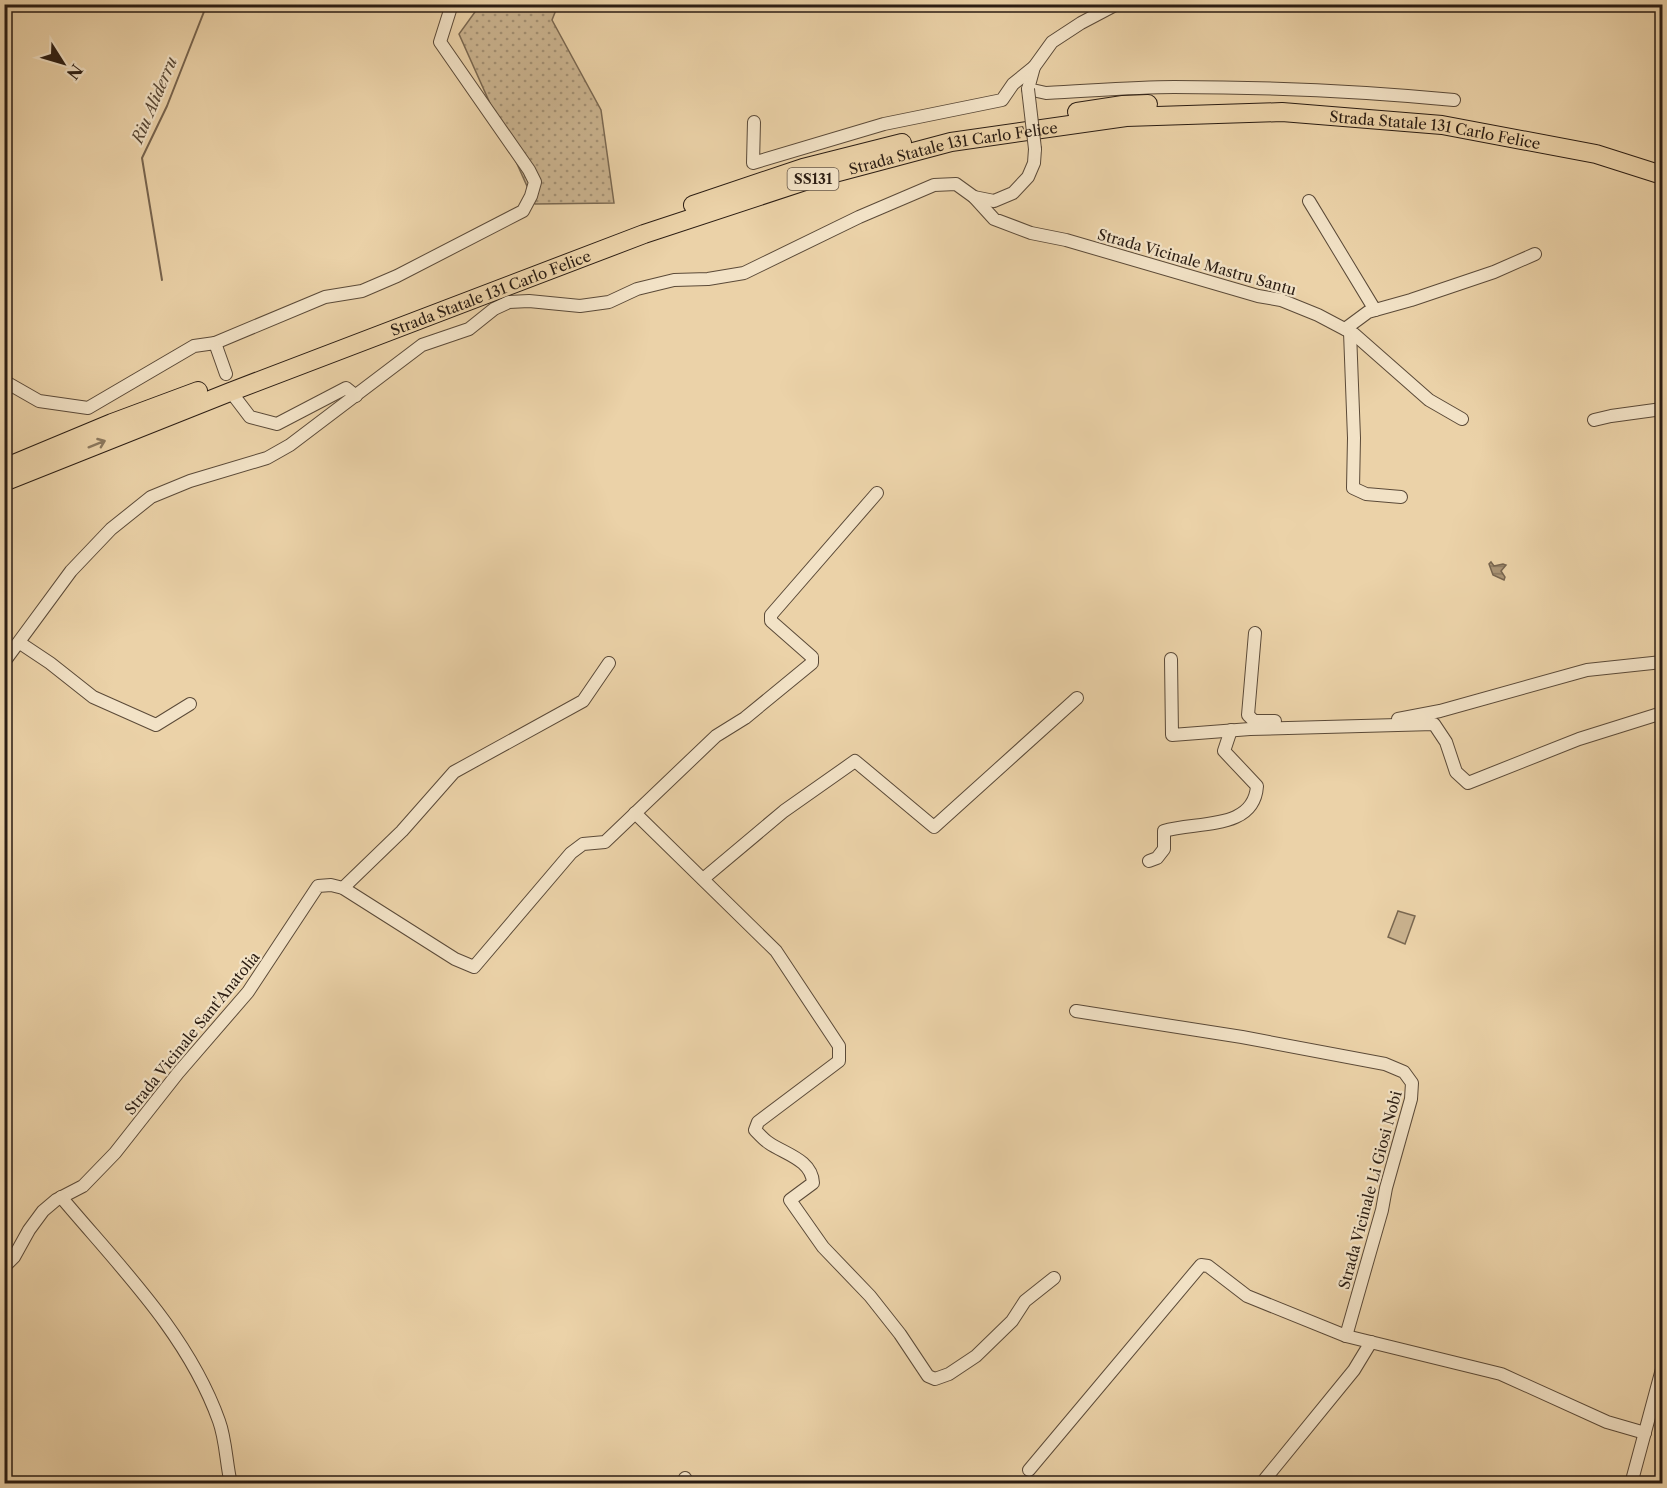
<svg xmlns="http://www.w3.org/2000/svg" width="1667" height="1488" font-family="'Libre Caslon Text',serif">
  <defs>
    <pattern id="green-dots" width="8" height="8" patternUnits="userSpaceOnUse" patternTransform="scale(1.5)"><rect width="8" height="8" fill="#cab38f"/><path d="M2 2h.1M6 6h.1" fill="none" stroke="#a49174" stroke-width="1.8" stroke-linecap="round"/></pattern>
    <pattern id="water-rules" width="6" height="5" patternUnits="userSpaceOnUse" patternTransform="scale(1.5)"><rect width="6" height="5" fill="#aa9475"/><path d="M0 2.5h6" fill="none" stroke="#8b785f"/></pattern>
  </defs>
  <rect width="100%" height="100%" fill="#ebd2a8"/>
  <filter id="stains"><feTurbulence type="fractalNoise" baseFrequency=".00333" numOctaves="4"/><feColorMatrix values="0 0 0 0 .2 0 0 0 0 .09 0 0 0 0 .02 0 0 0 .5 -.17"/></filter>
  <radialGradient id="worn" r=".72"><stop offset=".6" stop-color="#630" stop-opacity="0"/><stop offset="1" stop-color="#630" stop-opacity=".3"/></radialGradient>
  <path fill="url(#green-dots)" stroke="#7a6851" stroke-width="1.5" d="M480,5h78l-6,15 49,90 13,93 -79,1 -76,-170z"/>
  <path fill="#cab38f" stroke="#7a6851" stroke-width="1.5" d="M1398,911l17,5 -10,28 -17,-7z"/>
  <path fill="url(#water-rules)" stroke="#77644e" stroke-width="1.5" d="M1491,562l3,4 9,-2 3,1 -5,6 4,6 -1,3 -11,-5 -4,-11z"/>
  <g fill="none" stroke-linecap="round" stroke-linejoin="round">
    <path stroke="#77644e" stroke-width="2" d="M162,280l-20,-122 25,-52 40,-102"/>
    <g stroke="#5b4a38" stroke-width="14">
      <g id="minor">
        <path d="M1117,4l-36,19 -29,19 -18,25 -6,22 18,4c43,-2 86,-6 128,-6 94,0 187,4 280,13"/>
        <path d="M754,122l-1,41 131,-39 118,-24 11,-16 21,-17"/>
        <path d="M974,197l20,4 19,-8 15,-16 6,-14 1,-14"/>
        <path d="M1309,201l66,109"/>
        <path d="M1345,329l23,-17 43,-12 83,-28 41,-18"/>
        <path d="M1350,332l4,106 -1,50 13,6 35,3"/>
        <path d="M215,343l110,-46 37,-6 35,-15 126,-65 8,-15 4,-14 -6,-12 -89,-128 12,-38"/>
        <path d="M4,381l35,20 49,7 106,-62 21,-3 11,31"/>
        <path d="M234,396l16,21 27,7 69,-36 10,8"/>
        <path d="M1594,420l17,-4 51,-7"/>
        <path d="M1255,633l-7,82 6,6h21"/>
        <path d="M20,643l30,20 43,34 63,28 34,-21"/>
        <path d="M1171,659l1,76 78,-6 184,-5 12,18 10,30 12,11 111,-44 83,-26"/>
        <path d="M4,662l67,-91 40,-42 40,-32 39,-16 77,-23 23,-13 132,-100 47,-16 25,-20 15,-7 20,-1 51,5 29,-4 28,-13 37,-9 34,-1 36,-6 115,-56 75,-32 22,-1 18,13 20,22 37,14 35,7 192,56 23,4 37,15 36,19 75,66 33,19"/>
        <path d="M1398,719l42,-8 147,-41 75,-8"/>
        <path d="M635,813l141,138 63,95v15l-81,61 -3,8c4,4 9,10 14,13 16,11 43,17 44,40l-23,17 33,47 47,49 30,38 28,42 7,3 14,-5 27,-18 36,-35 13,-20 29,-23"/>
        <path d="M1149,861l8,-3 7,-9v-18c32,-10 90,0 93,-45l-33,-35 7,-21"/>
        <path d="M703,879l81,-68 71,-50 79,66 143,-129"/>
        <path d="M343,888l59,-57 52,-59 129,-71 26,-38"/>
        <path d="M1076,1011l166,26 143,27 19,8 8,11 -1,16 -25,89 -4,22 -36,126 155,38 106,48 38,11"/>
        <path d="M61,1197c58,69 127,137 158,224 7,19 7,42 12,63"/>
        <path d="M4,1267l10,-10 15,-27 14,-19 13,-11 27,-14 32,-33 63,-80 70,-81 70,-106 13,-1 12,3 112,71 19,8 97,-114 12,-9 22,-2 111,-106 29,-18 67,-55v-6l-41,-36v-6l106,-122"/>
        <path d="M1029,1470l172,-205 7,1 39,30 99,40"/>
        <path d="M685,1478l3,6"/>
        <path d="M1261,1484l93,-114 17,-28"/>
        <path d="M1631,1484l31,-115"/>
      </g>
    </g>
    <g stroke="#2b1d13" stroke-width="20">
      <g id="highway">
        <path d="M1077,112l46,-7 25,-1"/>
        <path d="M693,205l110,-37 99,-25"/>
        <path d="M4,468l108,-45 86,-32"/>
        <path id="s1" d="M4,482l226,-90 414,-158 164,-54 143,-38 175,-25 156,-5 160,13 154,29 66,21"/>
      </g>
    </g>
    <use href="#minor" stroke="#f2e2c6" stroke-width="12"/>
    <use href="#highway" stroke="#ebd2a8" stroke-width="18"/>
    <g stroke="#5b4a38" stroke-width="14" stroke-linecap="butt">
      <path id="minor-bridge" d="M1028,89l7,60"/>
    </g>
    <use href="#minor-bridge" stroke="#f2e2c6" stroke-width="12"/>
  </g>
  <defs><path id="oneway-shaft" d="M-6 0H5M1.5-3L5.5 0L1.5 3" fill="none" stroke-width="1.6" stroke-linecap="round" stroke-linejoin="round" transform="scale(1.5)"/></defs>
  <use stroke="#8b785e" href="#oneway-shaft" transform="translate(97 444) rotate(-22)"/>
  <g text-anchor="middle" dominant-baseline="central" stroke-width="4.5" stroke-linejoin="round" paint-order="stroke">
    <rect fill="#f2e2c6" stroke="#675849" stroke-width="1.5" x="787.5" y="168" width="51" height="22" rx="4.5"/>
    <g font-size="14" font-weight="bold" fill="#2b1d13">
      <text x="813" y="179">SS131</text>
    </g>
    <g font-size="15" fill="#2b1d13" stroke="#f2e2c6">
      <text stroke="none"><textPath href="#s1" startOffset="1494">Strada Statale 131 Carlo Felice</textPath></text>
      <text stroke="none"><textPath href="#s1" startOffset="1008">Strada Statale 131 Carlo Felice</textPath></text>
      <text transform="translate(1197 262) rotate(16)">Strada Vicinale Mastru Santu</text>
      <text stroke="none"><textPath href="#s1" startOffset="522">Strada Statale 131 Carlo Felice</textPath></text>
      <text transform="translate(192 1033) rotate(-51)">Strada Vicinale Sant'Anatolia</text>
      <text transform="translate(1370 1190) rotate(-75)">Strada Vicinale Li Giosi Nobi</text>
    </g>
    <g font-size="16" font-style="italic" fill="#574735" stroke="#f2e2c6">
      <text transform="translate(154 100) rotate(-67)">Riu Aliderru</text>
    </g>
  </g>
  <rect width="1667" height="1488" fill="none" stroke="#ebd2a8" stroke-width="24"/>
  <rect x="6" y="6" width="1655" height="1476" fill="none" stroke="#2b1d13" stroke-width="3"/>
  <rect x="12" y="12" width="1643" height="1464" fill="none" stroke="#2b1d13" stroke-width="1.5"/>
  <g transform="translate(63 63) rotate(127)" stroke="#f2e2c6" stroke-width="4.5" paint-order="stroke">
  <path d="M0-4.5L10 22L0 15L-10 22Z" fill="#2b1d13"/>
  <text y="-9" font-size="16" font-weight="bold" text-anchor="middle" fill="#2b1d13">N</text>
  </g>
  <rect width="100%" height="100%" filter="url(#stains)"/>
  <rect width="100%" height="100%" fill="url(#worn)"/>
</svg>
